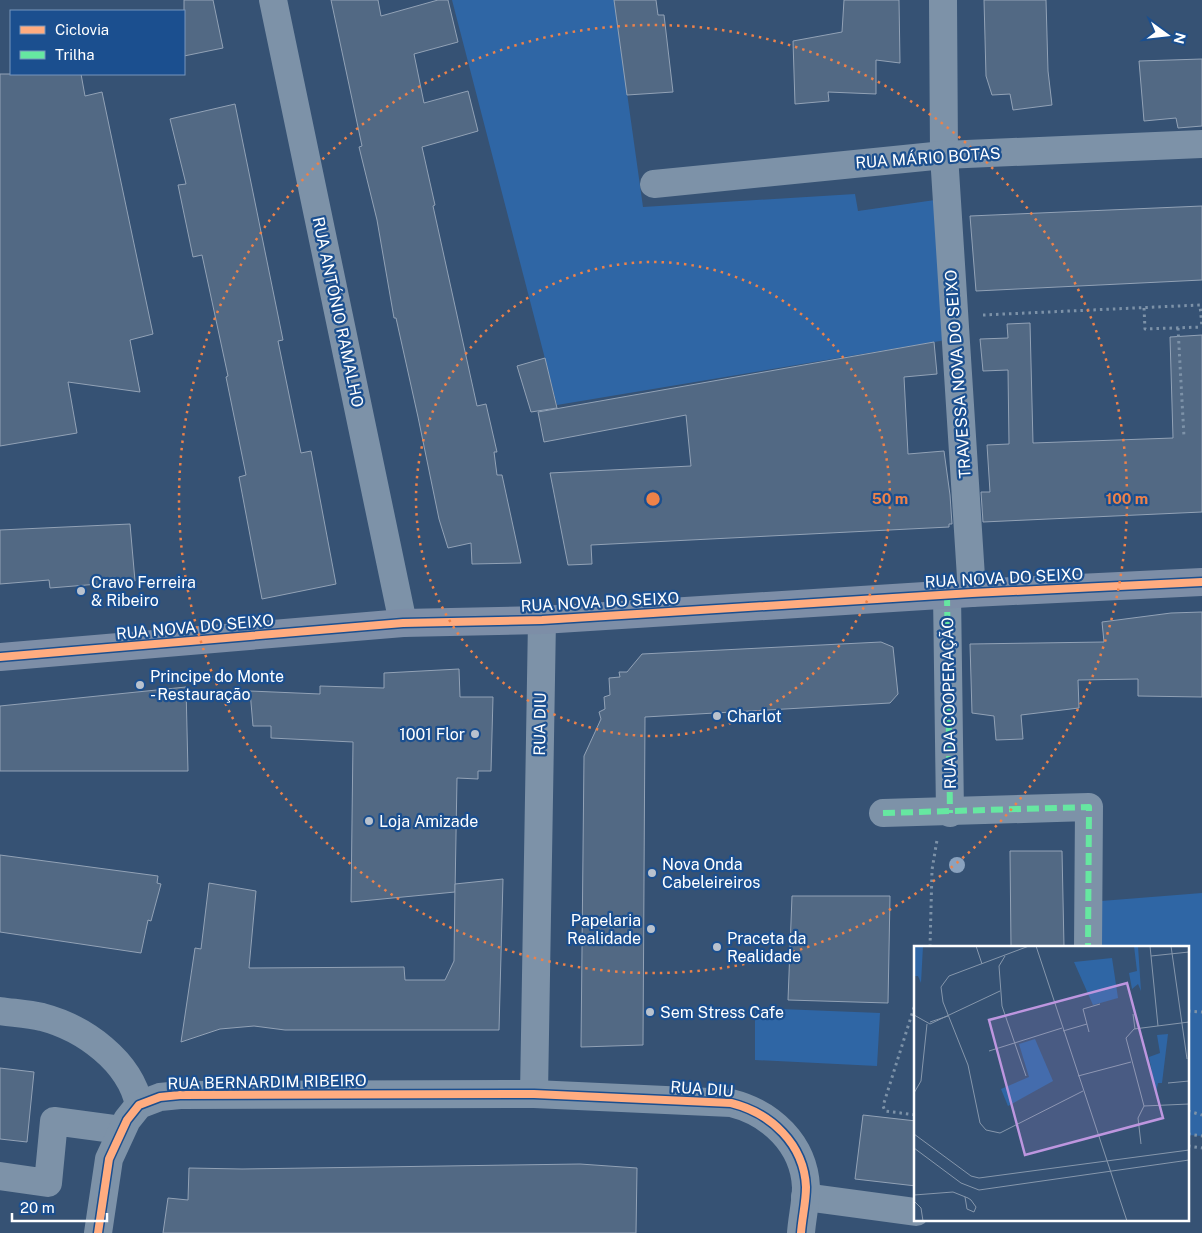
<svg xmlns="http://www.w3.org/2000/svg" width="1202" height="1233" font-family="'Public Sans',sans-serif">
  <rect width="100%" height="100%" fill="#365274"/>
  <g fill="#2f66a5">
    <path d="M452,0h162l29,207 212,-13 3,17 77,-11 11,140 -389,65z"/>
    <path d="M1202,893v243l-14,-1v-188h-88l1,-46z"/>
    <path d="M755,1008l125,5 -3,53 -122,-6z"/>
  </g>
  <g fill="#526984" stroke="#92a2b6">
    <path d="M184,0h29l10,48 -39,8z"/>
    <path d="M331,0h47l3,16 57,-16h10l10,42 -44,12 10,49 44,-12 10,40 -56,16 13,58 -2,1 44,200 9,-2 11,48h-3l3,23h5l19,88 -49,1 -1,-21 -23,5 -9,-29 -21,-102 -22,-99h-2l-17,-98 -18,-73 3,-1z"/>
    <path d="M614,0h42l2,15h6l9,77 -46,3z"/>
    <path d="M844,0h55l1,63 -24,-3v34l-48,-2 1,9 -34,3 -2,-63 49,-9z"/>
    <path d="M984,0h62l2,71 4,34 -39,5 -3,-16 -18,1 -6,-19z"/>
    <path d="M1202,59v67l-24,2 -2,-10 -32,3 -5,-60z"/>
    <path d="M0,74h81l4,22 17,-4 51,242 -23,6 10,52 -72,-10 9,51 -77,13z"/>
    <path d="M235,104l48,236 -5,1 23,112 10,-2 25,133 -74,15 -23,-122 7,-2 -20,-98 2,-1 -26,-121 -9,2 -15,-72 8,-1 -16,-65z"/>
    <path d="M1202,206v74l-226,11 -6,-75z"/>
    <path d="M1030,323l3,120 140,-5 -3,-101 32,-2v177l-219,10 -2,-30h9l-3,-47 22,-1 -1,-74 -25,1 -3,-32 28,-1 -1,-14z"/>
    <path d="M934,342l3,32 -33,3 4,77 36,-3 6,44 2,29h-3v3l-358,18 1,19 -24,1 -18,-92 141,-7 -5,-51 -142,27 -6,-30z"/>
    <path d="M545,358l12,50 -26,4 -14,-46z"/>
    <path d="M130,524l5,57 -85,7 -1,-8 -49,4v-54z"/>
    <path d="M1202,612v85l-64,-1v-17l-60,1 1,28 -58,7 2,24 -27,1 -2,-24 -22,-3 -2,-69 134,-2 -2,-20 69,-9z"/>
    <path d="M881,642l12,5 5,47 -8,9 -245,14 -2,328 -62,2 3,-291 17,-37 -2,-7 6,-3 -1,-12 6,-2 -1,-17 11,-1 -1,-5h8l15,-18z"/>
    <path d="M459,669l1,28h33l-2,74h-13v8l-21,-1 -2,114 -104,10 2,-160 -82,-4v-12h-18l-3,-35 70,3v-8l64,2v-15z"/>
    <path d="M186,687l2,84h-188v-65z"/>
    <path d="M1010,851h52l2,96h-53z"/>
    <path d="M0,855l158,21 -1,7 4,1 -10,37 -3,-1 -7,33 -141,-21z"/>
    <path d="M503,879l-4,151h-214l-31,-4 -34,3 -39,13 14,-94 6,1 8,-66 47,8 -7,77 155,-1 1,13h40l9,-19 1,-77z"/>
    <path d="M792,896h98l-2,107 -100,-3z"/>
    <path d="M0,1068l34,4 -7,70 -27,-3z"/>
    <path d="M863,1115l53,6v65l-61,-7z"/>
    <path d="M580,1164l57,4 -1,65h-473l5,-35 20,2 1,-32 53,1z"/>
  </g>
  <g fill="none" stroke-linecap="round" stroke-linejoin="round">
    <g stroke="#7d92a8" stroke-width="3" stroke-dasharray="2.5 4" stroke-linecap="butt">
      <path d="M1144,308l1,21 57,-2"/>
      <path d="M983,315l217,-10 2,22"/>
      <path d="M1178,328l6,109"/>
      <path d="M930,947l2,-77 5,-30"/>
      <path d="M916,1001l-33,105 2,5 31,4"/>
      <path d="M1188,1011l14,1"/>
      <path d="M1188,1111l14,4"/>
      <path d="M1188,1134l14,2"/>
      <path d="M1188,1146l14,2"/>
    </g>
    <g stroke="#7d92a8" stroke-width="28">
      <path d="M273,0l130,623"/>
      <path d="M943,0l1,155 28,438"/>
      <path d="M654,184l290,-29 258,-11"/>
      <path d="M947,594l3,219"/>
      <path d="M883,813l206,-6 -1,140"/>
      <path d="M0,1011c14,2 29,3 42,6 42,11 88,44 97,88"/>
      <path d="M534,1094l8,-474"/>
      <path d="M0,1176l48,7 6,-62 67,9"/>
      <path d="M805,1197l111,15"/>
      <path d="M98,1233l11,-74 18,-39 12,-15 21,-8 20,-2 354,-1 197,9c40,10 73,41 75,84 0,15 -4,31 -5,46"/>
    </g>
    <path stroke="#7d8ea7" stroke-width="28" d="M0,657l403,-34 139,-3 430,-27 230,-11"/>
    <g stroke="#66e7a1" stroke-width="6" stroke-dasharray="12 6" stroke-linecap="butt">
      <path d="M947,594l3,219"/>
      <path d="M883,813l206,-6 -1,140"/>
    </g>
    <g stroke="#1b4f8f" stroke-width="11">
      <g id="cycleway">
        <path d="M0,657l403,-34 139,-3 430,-27 230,-11"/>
        <path d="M98,1233l11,-74 18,-39 12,-15 21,-8 20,-2 354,-1 197,9c40,10 73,41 75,84 0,15 -4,31 -5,46"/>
      </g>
    </g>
    <use href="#cycleway" stroke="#ffac80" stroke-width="8"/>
  </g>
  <circle fill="#8aa2be" cx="957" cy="865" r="8"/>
  <g fill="none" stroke="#ee8249" stroke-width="2.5" stroke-dasharray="2.5 5">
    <circle cx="653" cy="499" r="237"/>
    <circle cx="653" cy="499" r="474"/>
  </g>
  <g fill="#b9c2ce" stroke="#1b4f8f" stroke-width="2">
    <circle cx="81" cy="591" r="5"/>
    <circle cx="140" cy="685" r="5"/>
    <circle cx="717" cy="716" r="5"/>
    <circle cx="475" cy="734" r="5"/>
    <circle cx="369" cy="821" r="5"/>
    <circle cx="652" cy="873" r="5"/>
    <circle cx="651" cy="929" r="5"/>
    <circle cx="717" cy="947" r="5"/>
    <circle cx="650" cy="1012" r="5"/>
  </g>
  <g text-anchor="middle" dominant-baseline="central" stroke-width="4.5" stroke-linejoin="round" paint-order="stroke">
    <g font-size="16" fill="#fff" stroke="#1b4f8f">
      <text transform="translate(928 158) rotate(-4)">RUA MÁRIO BOTAS</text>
      <text transform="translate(338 312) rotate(78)">RUA ANTÓNIO RAMALHO</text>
      <text transform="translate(958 374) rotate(-94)">TRAVESSA NOVA DO SEIXO</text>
      <text transform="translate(1004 578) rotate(-3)">RUA NOVA DO SEIXO</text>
      <text transform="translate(600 602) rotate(-3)">RUA NOVA DO SEIXO</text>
      <text transform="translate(195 627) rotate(-5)">RUA NOVA DO SEIXO</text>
      <text transform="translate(949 703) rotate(-91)">RUA DA COOPERAÇÃO</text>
      <text transform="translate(540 724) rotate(-89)">RUA DIU</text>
      <text transform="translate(267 1082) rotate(-1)">RUA BERNARDIM RIBEIRO</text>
      <text transform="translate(702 1089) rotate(4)">RUA DIU</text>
    </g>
    <g font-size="16" fill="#fff" stroke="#1b4f8f" text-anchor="start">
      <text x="91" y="582">Cravo Ferreira<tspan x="91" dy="18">&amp; Ribeiro</tspan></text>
      <text x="150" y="676">Principe do Monte<tspan x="150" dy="18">- Restauração</tspan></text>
      <text x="727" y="716">Charlot</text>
      <text x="465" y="734" text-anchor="end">1001 Flor</text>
      <text x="379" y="821">Loja Amizade</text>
      <text x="662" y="864">Nova Onda<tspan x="662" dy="18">Cabeleireiros</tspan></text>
      <text x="641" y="920" text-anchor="end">Papelaria<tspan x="641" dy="18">Realidade</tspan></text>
      <text x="727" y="938">Praceta da<tspan x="727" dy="18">Realidade</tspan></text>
      <text x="660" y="1012">Sem Stress Cafe</text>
    </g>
  </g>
  <g transform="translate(914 946)">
    <rect width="275" height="275" fill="#365274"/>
    <path d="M0,0h9l-2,37 -3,-7h-4zM220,0h4l3,45 -3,-7 -6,5 -3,-16 8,-2zM198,12l6,40 -25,7 -19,-43zM254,88l-6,49h-4l-2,10 -7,-36 11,-4 -3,-18zM121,93l18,42 -45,25 -7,-17 28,-12 -10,-33z" fill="#2f66a5"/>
    <path fill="none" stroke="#8697ac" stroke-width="1" d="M62,0l6,18M115,0l-80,30 -8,11 2,15 25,63 12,58 6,7 14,3 83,-42M122,0l91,275M236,0l8,80M257,0l16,113M91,10l-6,10 3,40 24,70M237,10l38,-4M219,68l2,15M0,69l16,9 70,-33M16,76l18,-6M275,76l-55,7 -8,9 18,68 45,-2M149,85l24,-7M175,86l-6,-23 17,-5M75,105l73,-23M164,130l53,-14M254,137l21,-2M0,147l7,-12 6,-57M0,188l57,42 8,2 210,-28M227,198l-3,-26 6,-12M0,202l47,35 18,7 210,-30M0,249l39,-3 15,6 3,2 5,7 -2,5 -7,-3 -2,-12M0,255l7,7 2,13"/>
    <path fill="#bd96df" fill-opacity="0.15" stroke="#bd96df" stroke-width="2.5" d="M213,37l36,135 -138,37 -36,-135z"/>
    <rect width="275" height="275" fill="none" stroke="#fff" stroke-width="2.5"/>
  </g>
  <circle cx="653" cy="499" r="8" fill="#ee8249" stroke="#1b4f8f" stroke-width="2.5"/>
  <g font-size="15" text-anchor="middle" font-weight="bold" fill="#ee8249" stroke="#1b4f8f" stroke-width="4.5" stroke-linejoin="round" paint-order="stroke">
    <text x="890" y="504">50 m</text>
    <text x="1127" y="504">100 m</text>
  </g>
  <rect x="10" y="10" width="175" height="65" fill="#1b4f8f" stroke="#7695bc"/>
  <rect x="20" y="26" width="25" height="8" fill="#ffac80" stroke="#7695bc"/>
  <text x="55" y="35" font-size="15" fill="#ffffff">Ciclovia</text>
  <rect x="20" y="51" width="25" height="8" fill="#66e7a1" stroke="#7695bc"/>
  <text x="55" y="60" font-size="15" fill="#ffffff">Trilha</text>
  <g transform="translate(1167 35) rotate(105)" stroke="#1b4f8f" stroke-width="4" paint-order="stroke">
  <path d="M0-4L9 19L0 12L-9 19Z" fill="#ffffff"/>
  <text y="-8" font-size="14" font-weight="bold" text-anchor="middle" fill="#ffffff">N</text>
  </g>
  <path d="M12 1213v8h95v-8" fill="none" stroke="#ffffff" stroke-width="2.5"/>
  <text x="20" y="1213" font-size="15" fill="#ffffff" stroke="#1b4f8f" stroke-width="4" paint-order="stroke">20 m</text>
</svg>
